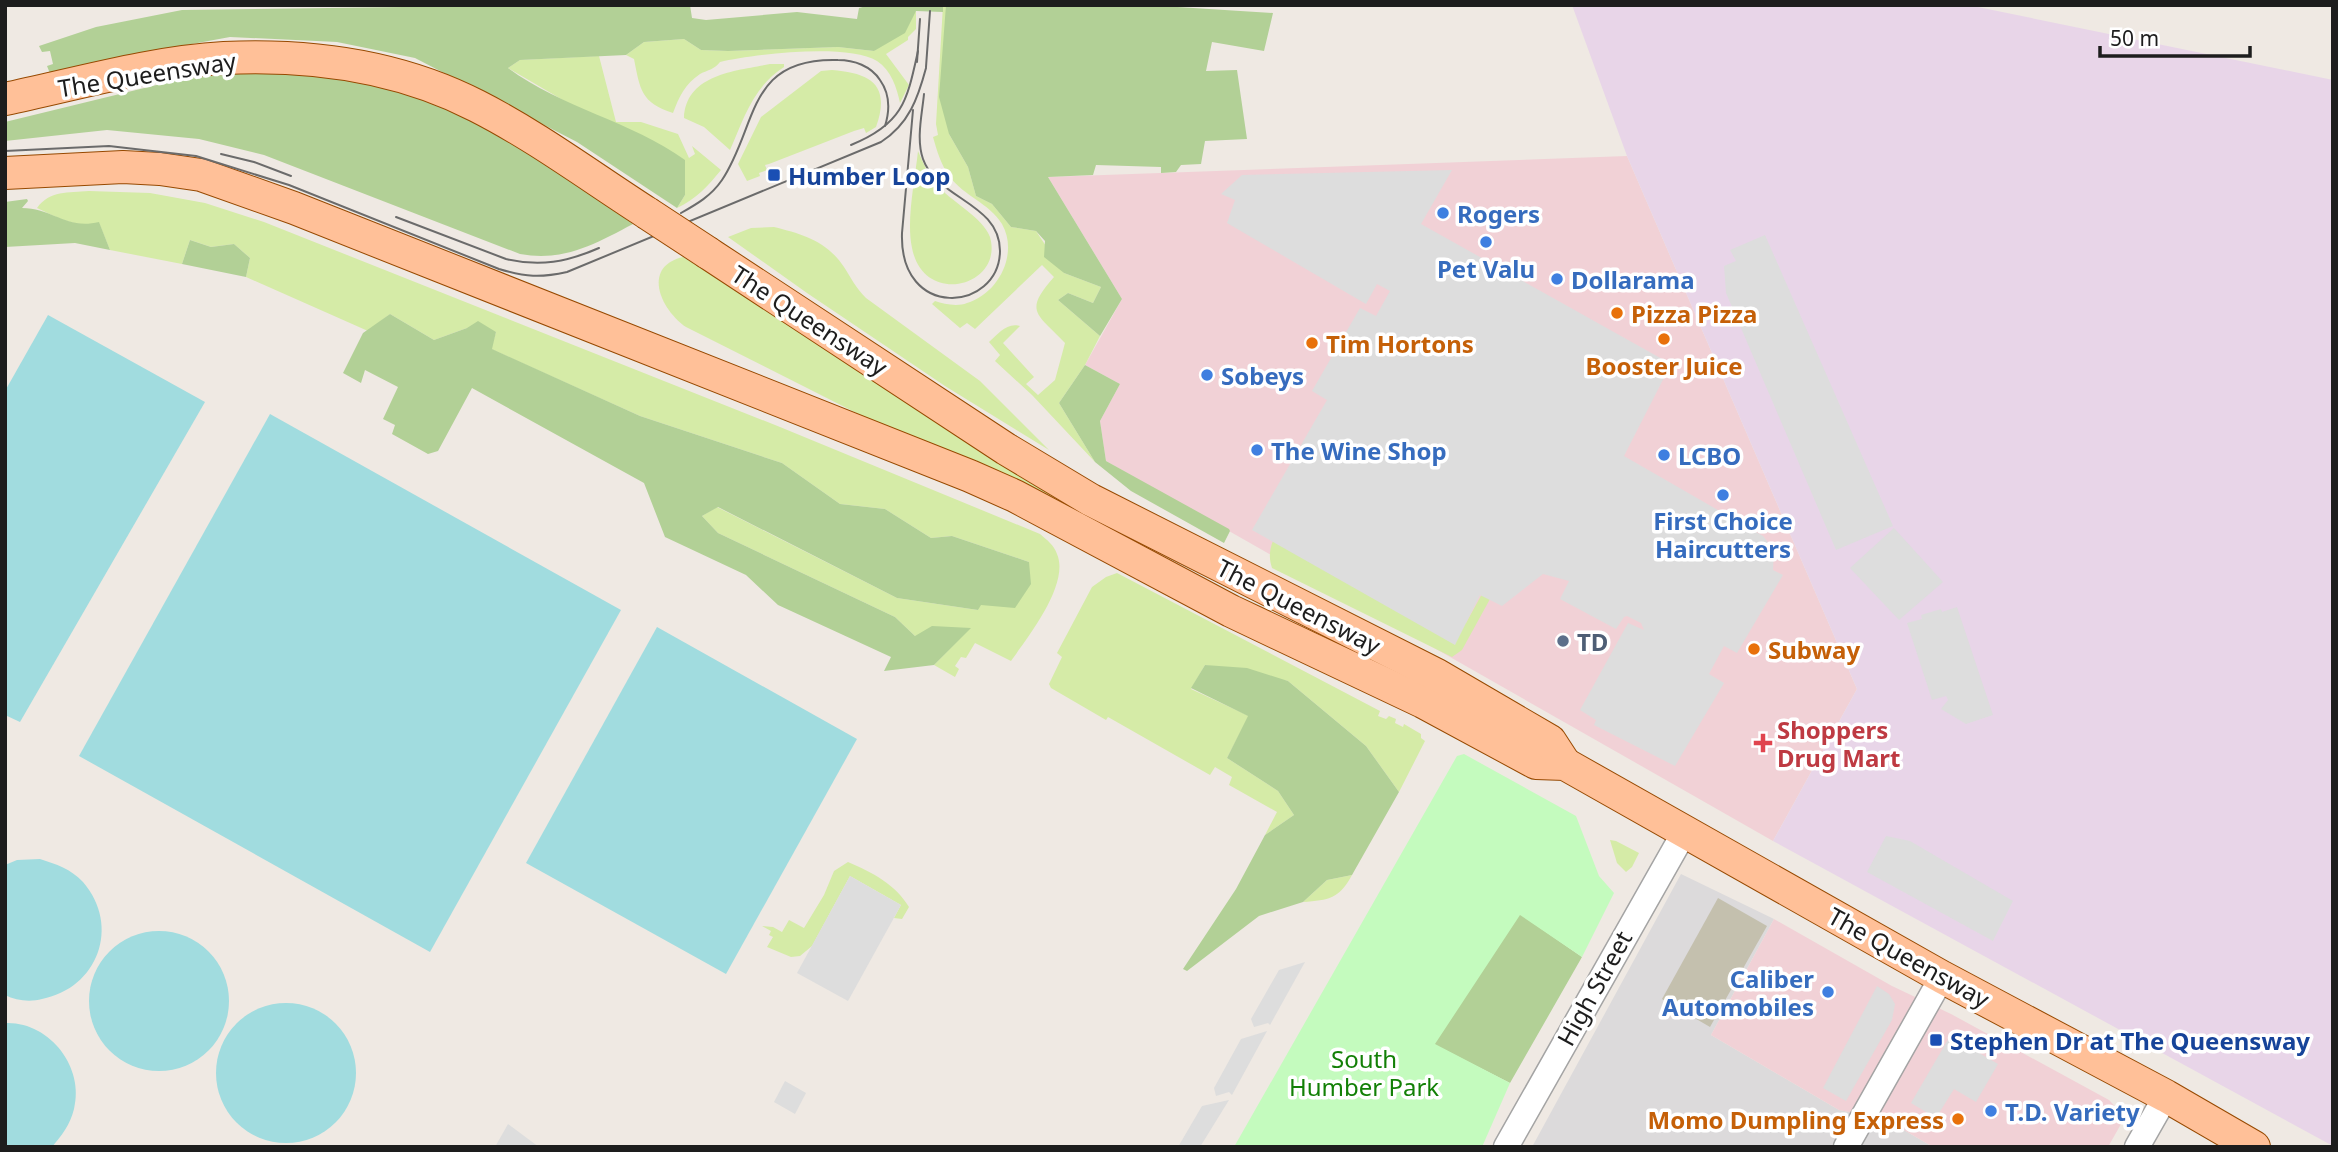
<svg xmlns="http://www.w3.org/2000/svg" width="2338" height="1152" font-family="'Noto Sans',sans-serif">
  <rect width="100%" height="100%" fill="#efe9e3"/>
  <path fill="#dcdadb" d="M1681,874l93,45 -63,116 128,75 46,9 48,28h-401z"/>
  <g fill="#f1d1d6">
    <path d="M1627,156l230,533 -84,152 -667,-380 -6,-40 20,-37 -35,-19 37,-66 -74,-122z"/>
    <path d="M1774,919l118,67 59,28 158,86 16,17 -17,30h-175l-48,-28 -46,-9 -128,-75z"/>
  </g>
  <path fill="#e8d5e8" d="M1572,5h396l365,75v1066l-560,-305 84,-152 -230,-533z"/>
  <path fill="#c4c0ae" d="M1718,898l49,28 -57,101 -48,-28z"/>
  <g fill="#d5eba7">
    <path d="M943,5h3l3,129 19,33 8,29 16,8 19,23 25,4 28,42 37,14 -8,16 -25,-10 -10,7 42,36 -15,29 -26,38 36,59 -63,-67 -37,-34 5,-6 -11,-13c9,-8 18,-20 31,-16l-17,17 31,34 -8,7 12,11 17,-15 10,-37c-28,-30 -42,-31 -11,-66l-12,-12 -67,64 -8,-6 -7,5 -28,-24 3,-3c9,3 22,6 32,2 31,-9 52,-49 35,-79 -13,-21 -38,-28 -52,-47 -9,-12 -13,-26 -17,-40l5,-2 -2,-11z"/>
    <path d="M916,11v18l-8,8v3l-22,14 23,31 -9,18c-3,-15 -9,-33 -23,-42 -29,-18 -123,-7 -157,1 -5,7 -12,8 -20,12 -15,10 -21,23 -27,39 -32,-10 -33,-24 -39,-54l-8,-4 18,-13 40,-3 17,11 27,1 110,-4 36,4z"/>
    <path d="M599,56l17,66h25l37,12 11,24 6,-4 -3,-8 29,24c-13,16 -25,29 -44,38l8,-13 -112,-89 -65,-38 12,-8z"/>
    <path d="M770,64h14v3c-31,20 -40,51 -54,83l-26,-23 -20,-9c2,-44 51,-47 86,-54z"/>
    <path d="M832,70c39,3 59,15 44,57l-10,6 -2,-5 -10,3 -85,33 -4,1 2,5 -8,3 1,3 -13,5 -9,-17 23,-47 60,-46z"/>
    <path d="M918,151c5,11 10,24 18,33 14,17 47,33 54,53 14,49 -66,71 -78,11 -6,-28 3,-68 6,-97z"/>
    <path d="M89,191l61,2 55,10 59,19 516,205 260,107c7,6 14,11 17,20 13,30 -29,83 -46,107l-36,-18 -9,15 -5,-1 -6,9 4,3 -4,8 -21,-12 36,-37 -55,8 -20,-19 -177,-84 -16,-17 15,-9 180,91 81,12 2,-5 49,-43 -77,-26 -21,2 -46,-29 -45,-5 -58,-41 -142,-47 -149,-67 5,-17 -29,-4 -33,12 -44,-26 -22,17 -122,-54 4,-19 -16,-14 -23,3 -21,-7 -8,24 -72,-14 -11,-27c-23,5 -41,-5 -62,-15 13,-18 31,-15 52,-17z"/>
    <path d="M774,227c28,7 53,14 70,40 7,11 12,21 22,31l114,83 69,69 -104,-64 -138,-93 -79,-56 23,-9z"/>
    <path d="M683,257l96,57 293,191 -1,4 -171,-74 -214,-108c-25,-17 -45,-60 -3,-70z"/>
    <path d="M1528,510l6,9 -72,131 -10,7 -180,-89c-4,-12 -2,-21 3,-32l191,87z"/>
    <path d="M1117,573l263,138 -2,5 8,3 3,-3 7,3 -1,4 8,4 1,-3 17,10v4l4,3 -26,51 -33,-46 -78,-65 -83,-16 -14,24 58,27 -22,42 51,33 16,24 -29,20 12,-23 -48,-27 3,-8 -17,-10 -5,8 -102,-58 -2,3 -55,-32 -2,-4 13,-27 -5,-4 35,-66 14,-10z"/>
    <path d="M1610,840l6,1 23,12 -7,14 -6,5 -9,-9z"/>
    <path d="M848,862c24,10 48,23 61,45l-7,12 -8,-1 7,-13 -51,-29 -38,70 -12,10 -9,1 -24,-10 6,-10 -4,-2 2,-4 -9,-5 11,1 9,5 7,-12 15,8 20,-33 10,-24z"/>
    <path d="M1352,875c-13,24 -23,25 -49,27l24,-22z"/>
  </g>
  <g fill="#b2d096">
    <path d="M403,5h287l2,13 14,2 91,-8 60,7 2,-11 11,-3h73v7l-27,-1 -11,22 -31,18 -36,-4 -110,4 -27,-1 -17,-11 -40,3 -18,13 -106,5 -12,8c54,40 123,53 177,92v35l-8,13 -100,-66 -162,-84 -78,-16 -107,-5 -114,21 -65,18 -4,-10 6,-2 -3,-13 -8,1 -3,-6 57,-19 86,-17 221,-3z"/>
    <path d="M946,5h200l127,8 -9,38 -52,-9 -6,29 31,-1 10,69 -42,2 -4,23 -20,1 -5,7 -15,1v-6l-65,-2 -3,10 -45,2 74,122 -22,37 -42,-36 10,-7 25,10 8,-16 -37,-14 -20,-16 1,-16 -9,-10 -25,-4 -19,-23 -16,-8 -8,-29 -19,-33 -10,-37z"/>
    <path d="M261,70l59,3 85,18 57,22 80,46 91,65c-38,20 -69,38 -113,30l-256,-99 -65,-16 -92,-9 -102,11v-19l172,-42z"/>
    <path d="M27,199l1,2 -6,7c31,0 44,22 77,14l11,28 -35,-7 -70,4v-45z"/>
    <path d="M190,240l21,7 23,-3 16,14 -4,19 -64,-13z"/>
    <path d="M390,314l44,26 33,-12 11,-7 18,11 -4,17 148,67 142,47 58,41 45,5 46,29 21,-2 77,26 2,22 -16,24 -34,-3 -3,5 -81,-12 -179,-91 -16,9 16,17 177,84 20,19 17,-10 39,2 -37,37 -50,6 7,-14 -113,-52 -32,-30 -81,-38 -21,-54 -172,-95 -34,63 -10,3 -36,-20 3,-9 -12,-6 15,-32 -33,-17 -4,13 -18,-10 20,-40z"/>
    <path d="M1085,365l35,19 -20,37 6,40 123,68 1,2 -6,12 -93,-52 -36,-29 -36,-59z"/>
    <path d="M1205,665l42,3 41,13 78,65 33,46 -47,83 -25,5 -24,22 -44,14 -72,55 -4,-2 53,-80 29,-54 29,-20 -16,-24 -51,-33 21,-42 -57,-28z"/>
    <path d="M1475,827l55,94 52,36 -72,126 -75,-38 -141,102z"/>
  </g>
  <path fill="#c4fbbe" d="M1464,754l112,62 23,60 15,17 -32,64 -62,-42 -85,129 75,39 -28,64h-248l223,-391z"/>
  <g fill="#ddd">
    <path d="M1452,170l-31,54 250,140 -47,92 139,80 11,14 -1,20 10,5 -46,78 -13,-7 -15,28 15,9 -49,83 -81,-41 2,-5 -16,-10 48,-87 16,7 -3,-7 -14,-7 -3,1 -8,12 -56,-30 9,-18 -26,-7 -41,32 -22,-11 -25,50 -203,-115 75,-130 -15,-9 48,-83 16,8 14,-25 -13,-7 -11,20 -139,-81 8,-23 -14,-6 21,-19z"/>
    <path d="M1765,235l128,291 -57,24 -110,-257 -2,-27 12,-5 -6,-11z"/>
    <path d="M1894,528l49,54 -44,38 -49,-52z"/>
    <path d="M1957,607l36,108 -27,9 -25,-15 7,-9 -2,-4 -14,4 -25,-77 15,-4 -1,-4 20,-6 1,3z"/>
    <path d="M1886,836l24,5 103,60 -20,40 -126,-69z"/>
    <path d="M850,876l51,29 -53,96 -51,-28z"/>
    <path d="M1305,962l-35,63 -2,-2 -14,4 -3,-8 28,-49z"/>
    <path d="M1877,986l12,8 6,10 -3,16 -46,81 -23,-13z"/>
    <path d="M1267,1031l-35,64 -3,-3 -13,4 -2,-8 27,-49z"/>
    <path d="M1950,1036l48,28 -22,38 -22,-13 -18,29 -25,-15z"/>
    <path d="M785,1081l21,12 -11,21 -21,-12z"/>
    <path d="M1229,1100l-29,47h-22l24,-41z"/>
    <path d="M508,1124l31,23h-44z"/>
  </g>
  <g fill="#a1dcdf">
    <path d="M48,315l157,87 -185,320 -15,-7v-324z"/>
    <path d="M270,414l351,196 -191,342 -351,-196z"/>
    <path d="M657,627l200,112 -131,235 -200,-111z"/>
    <path d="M40,859c16,5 31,10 43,23 38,44 15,106 -41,117 -11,3 -26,2 -37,-4v-130l12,-5z"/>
    <circle cx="159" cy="1001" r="70"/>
    <circle cx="286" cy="1073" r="70"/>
    <path d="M5,1023c44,-2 80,44 69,86 -4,16 -12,26 -22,38h-47z"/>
  </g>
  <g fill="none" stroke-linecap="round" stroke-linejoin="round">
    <g stroke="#a4a4a4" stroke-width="27">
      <g id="minor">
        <path d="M1506,1147l179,-316"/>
        <path d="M1846,1147l96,-170"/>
        <path d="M2137,1147l29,-51"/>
      </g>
    </g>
    <g stroke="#974900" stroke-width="34">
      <g id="major">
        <path d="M5,99c71,-15 147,-37 219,-41 87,-4 175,8 253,48 59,30 114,71 170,107"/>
        <path d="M5,173l118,-6 37,2 41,6 93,33 676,268 45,20 216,115 192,91 113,61 29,1 377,213 224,119 88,51"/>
        <path d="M708,253l298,196 85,51 346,175 113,66 15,23"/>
      </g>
    </g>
    <use href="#minor" stroke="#fff" stroke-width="24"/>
    <use href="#major" stroke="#ffc098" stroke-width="32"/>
    <g stroke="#6b6b6b" stroke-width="2">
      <path d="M917,62l3,-43"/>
      <path d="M926,67l4,-56"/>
      <path d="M913,110l-11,123c-3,88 97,79 98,18 0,-48 -63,-52 -77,-92 -7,-20 -1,-44 1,-65"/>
      <path d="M851,145c52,-21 56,-44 67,-94"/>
      <path d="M5,151l104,-5 87,10 93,29 210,84c27,8 41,9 68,3l314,-130c28,-18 37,-44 45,-74"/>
      <path d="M221,154l33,8 37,14"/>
      <path d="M681,213c16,-9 30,-17 41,-33 36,-54 24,-123 116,-120 16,0 33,6 42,20 10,14 10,30 5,46"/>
      <path d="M396,217l110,42c34,8 61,3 93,-11"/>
    </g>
    <g stroke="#974900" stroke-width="34" stroke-linecap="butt">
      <path id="major-bridge" d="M647,213l61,40"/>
    </g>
    <use href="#major-bridge" stroke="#ffc098" stroke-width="32"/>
  </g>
  <g fill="#1a4fb4" stroke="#fff" stroke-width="2.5">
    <rect x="767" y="168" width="14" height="14" rx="3.5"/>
    <rect x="1929" y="1033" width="14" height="14" rx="3.5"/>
  </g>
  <g fill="#3f7fe0" stroke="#fff" stroke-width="2.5">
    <circle cx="1443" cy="213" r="7"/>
    <circle cx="1486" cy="242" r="7"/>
    <circle cx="1557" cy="279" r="7"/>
    <circle cx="1207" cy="375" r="7"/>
    <circle cx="1257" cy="450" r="7"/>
    <circle cx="1664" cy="455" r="7"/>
    <circle cx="1723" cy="495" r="7"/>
    <circle cx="1828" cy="992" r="7"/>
    <circle cx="1991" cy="1111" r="7"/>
  </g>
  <g fill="#e8710a" stroke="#fff" stroke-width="2.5">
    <circle cx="1617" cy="313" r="7"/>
    <circle cx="1664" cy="339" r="7"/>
    <circle cx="1312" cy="343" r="7"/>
    <circle cx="1754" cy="649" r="7"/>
    <circle cx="1958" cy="1119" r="7"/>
  </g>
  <circle fill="#5c6f8a" stroke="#fff" stroke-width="2.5" cx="1563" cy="641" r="7"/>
  <path fill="#e0444e" stroke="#fff" stroke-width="2.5" d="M1759.5 732.5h7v7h7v7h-7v7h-7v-7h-7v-7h7z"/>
  <g text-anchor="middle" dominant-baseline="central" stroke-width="7" stroke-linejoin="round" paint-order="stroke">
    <g font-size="24" fill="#1d1d1d" stroke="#fff">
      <text transform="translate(147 74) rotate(-9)">The Queensway</text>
      <text transform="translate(810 320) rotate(33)">The Queensway</text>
      <text transform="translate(1299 606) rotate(27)">The Queensway</text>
      <text transform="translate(1909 957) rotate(29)">The Queensway</text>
      <text transform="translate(1594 988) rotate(-61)">High Street</text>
    </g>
    <g font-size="24" font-weight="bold" fill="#164399" stroke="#fff" text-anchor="start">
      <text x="788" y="175">Humber Loop</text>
      <text x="1950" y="1040">Stephen Dr at The Queensway</text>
    </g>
    <g font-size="24" font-weight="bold" fill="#366cbe" stroke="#fff" text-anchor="start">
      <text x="1457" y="213">Rogers</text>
      <text x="1486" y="268" text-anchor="middle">Pet Valu</text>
      <text x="1571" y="279">Dollarama</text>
      <text x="1221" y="375">Sobeys</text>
      <text x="1271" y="450">The Wine Shop</text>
      <text x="1678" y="455">LCBO</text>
      <text x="1723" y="520" text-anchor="middle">First Choice<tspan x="1723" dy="28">Haircutters</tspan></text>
      <text x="1814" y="978" text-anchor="end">Caliber<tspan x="1814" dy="28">Automobiles</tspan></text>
      <text x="2005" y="1111">T.D. Variety</text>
    </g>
    <g font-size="24" font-weight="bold" fill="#c56008" stroke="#fff" text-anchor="start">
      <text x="1631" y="313">Pizza Pizza</text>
      <text x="1326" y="343">Tim Hortons</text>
      <text x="1664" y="365" text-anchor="middle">Booster Juice</text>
      <text x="1768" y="649">Subway</text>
      <text x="1944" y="1119" text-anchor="end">Momo Dumpling Express</text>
    </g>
    <g font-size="24" font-weight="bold" fill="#4e5e75" stroke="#fff" text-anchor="start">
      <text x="1577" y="641">TD</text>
    </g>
    <g font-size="24" font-weight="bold" fill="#be3a42" stroke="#fff" text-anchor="start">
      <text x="1777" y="729">Shoppers<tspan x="1777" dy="28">Drug Mart</tspan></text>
    </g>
    <g font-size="24" fill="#138007" stroke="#fff">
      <text x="1364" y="1058">South<tspan x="1364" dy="28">Humber Park</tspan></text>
    </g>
  </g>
  <rect width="2338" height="1152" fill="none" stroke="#1d1d1d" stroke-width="14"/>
  <path d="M2100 46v10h150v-10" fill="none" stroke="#1d1d1d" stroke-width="3.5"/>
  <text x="2110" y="46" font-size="21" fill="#1d1d1d" stroke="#ffffff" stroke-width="5" paint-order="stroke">50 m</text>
</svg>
